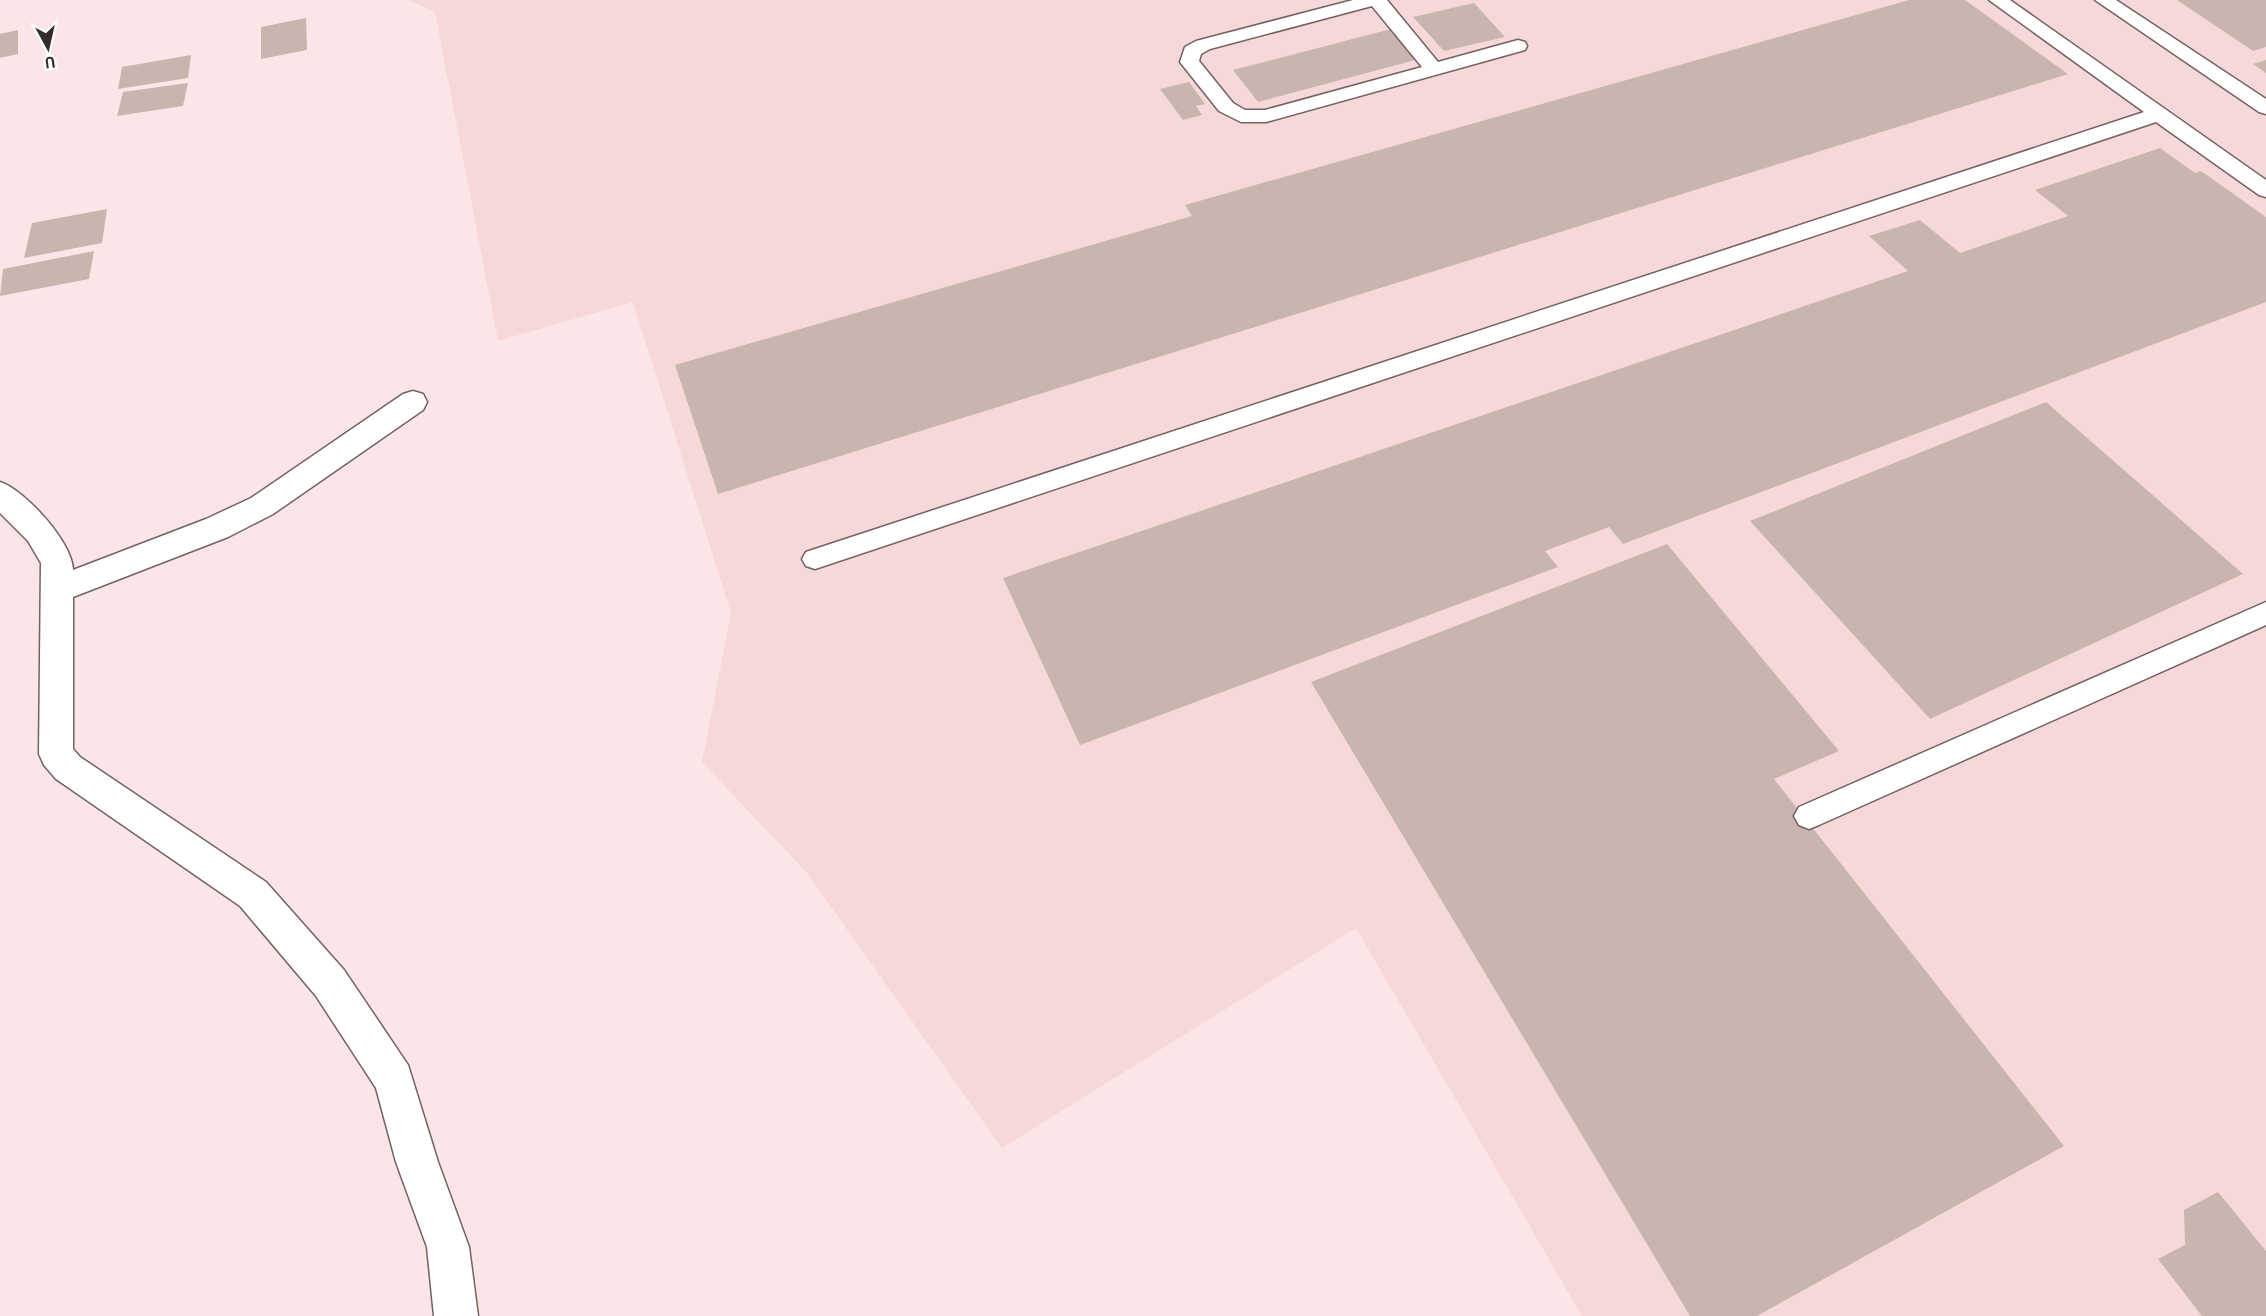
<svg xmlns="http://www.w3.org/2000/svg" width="2266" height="1316" font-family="'PT Sans',sans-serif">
  <rect width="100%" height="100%" fill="#fbe5e6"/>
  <path fill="#f7d8d9" d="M409,0h1857v1316h-684l-226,-388 -354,220 -195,-275 -105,-111 29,-149 -98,-311 -135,39 -63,-329z"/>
  <g fill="#c8b6ae">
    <path d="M1909,0h56l103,74 -1350,420 -43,-129 517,-149 -7,-11z"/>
    <path d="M2177,0h89v47l-13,4z"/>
    <path d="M1474,3l31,34 -61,14 -31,-34z"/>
    <path d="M306,18l1,32 -46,9v-32z"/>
    <path d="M1391,29l28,30 -161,43 -25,-32z"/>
    <path d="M18,30v24l-18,4v-24z"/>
    <path d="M191,55l-3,23 -70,11 4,-22z"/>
    <path d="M2266,60v13l-13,-9z"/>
    <path d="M1189,82l16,22 -9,2 6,9 -19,5 -23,-31z"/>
    <path d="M188,83l-5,23 -66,10 6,-24z"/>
    <path d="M2160,148l35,25 6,-2 65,46v85l-643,242 -14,-17 -64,24 13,16 -478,178 -77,-167 905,-307 -39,-35 51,-16 40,33 108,-37 -33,-26z"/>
    <path d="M107,209l-5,34 -78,15 8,-35z"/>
    <path d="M94,251l-5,28 -89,17 3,-27z"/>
    <path d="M2046,402l197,172 -313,145 -180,-198z"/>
    <path d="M1667,544l172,207 -65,28 290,367 -307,170h-67l-379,-634z"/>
    <path d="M2218,1192l48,59v65h-64l-44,-57 27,-14 -1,-35z"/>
  </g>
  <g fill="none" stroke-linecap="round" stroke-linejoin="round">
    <g stroke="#746162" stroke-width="3">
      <g id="lane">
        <path d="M1353,0h34l51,62 80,-22 7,2 2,4 -2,4 -259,72h-25l-22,-11 -39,-49 5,-15 11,-6zM1372,6l50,61 -157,43h-20l-12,-7 -34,-42 2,-7 9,-5z"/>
        <path d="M1989,0h21l256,180v17l-7,-2 -103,-73 -1341,447 -9,-3 -4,-7 4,-7 9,-3 1329,-437z"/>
        <path d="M2095,0h21l150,99v15l-7,-2z"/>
        <path d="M2266,602v23l-447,200 -10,4 -10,-4 -5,-9 5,-9z"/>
      </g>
    </g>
    <g stroke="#746162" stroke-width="3">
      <path id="street" d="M413,391l10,3 4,8 -4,8 -150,104 -45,23 -155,60v152l7,8 186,125 78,88 64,95 30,97 31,85 9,69h-44l-7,-69 -31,-85 -20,-74 -60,-92 -76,-90 -184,-127 -12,-14 -5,-11 2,-191 -13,-22 -28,-28v-31c25,8 73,61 73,88l133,-51 45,-21 152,-104z"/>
    </g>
    <use href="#lane" fill="#fff" fill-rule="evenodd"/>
    <use href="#street" fill="#fff" fill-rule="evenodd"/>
  </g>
  <g transform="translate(48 48) rotate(172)" stroke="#ffffff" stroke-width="4.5" paint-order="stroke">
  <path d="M0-4.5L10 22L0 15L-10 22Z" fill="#342b2c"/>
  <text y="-9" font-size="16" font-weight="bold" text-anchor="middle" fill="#342b2c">U</text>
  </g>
</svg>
